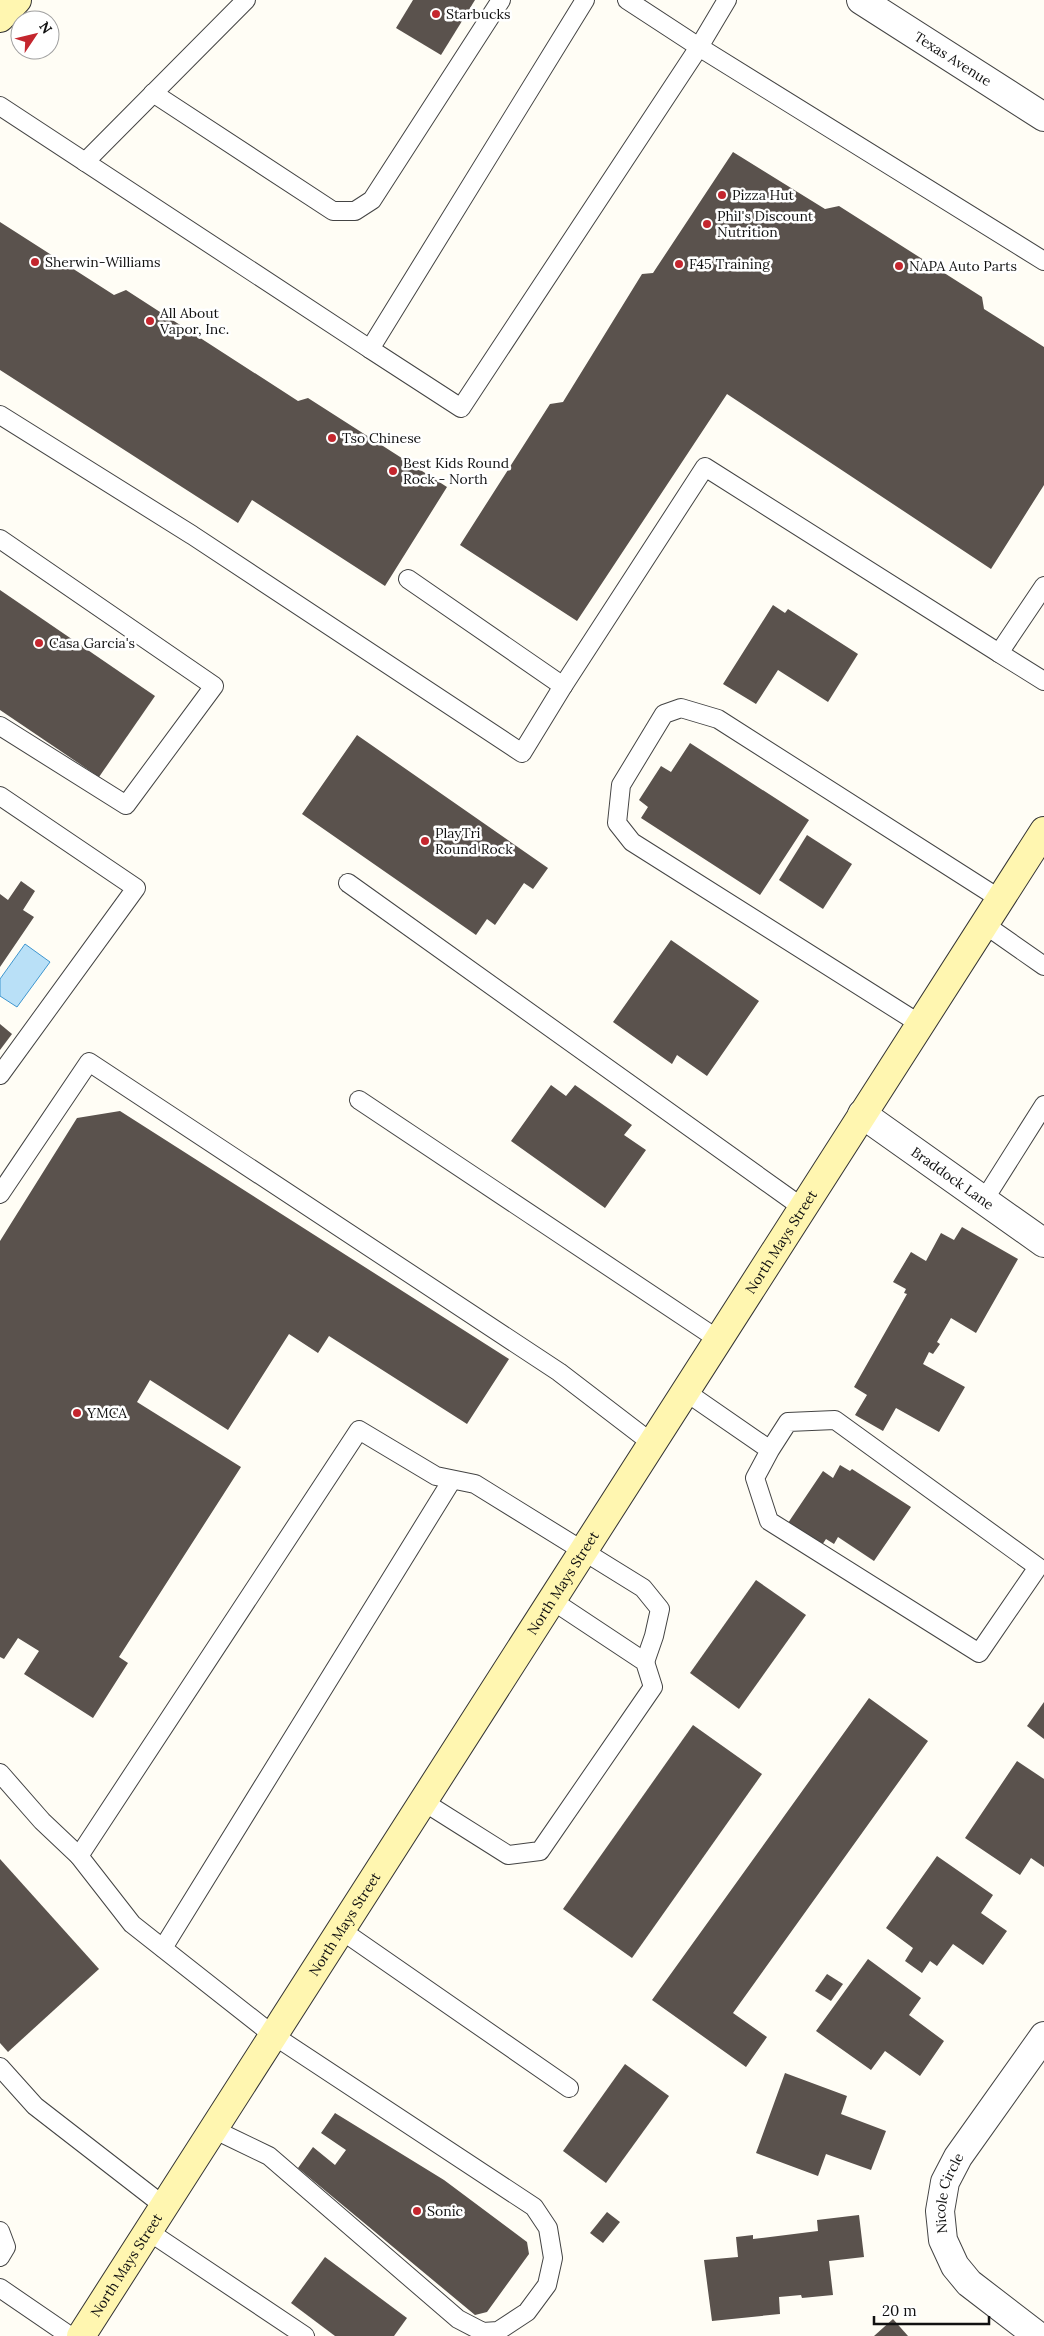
<svg xmlns="http://www.w3.org/2000/svg" width="1044" height="2336" font-family="Lora,serif">
  <rect width="100%" height="100%" fill="#fffdf5"/>
  <path fill="#b9e0f7" stroke="#3f96cf" d="M25,944l25,18 -33,45 -17,-11v-17z"/>
  <g fill="#5a524d">
    <path d="M413,0h62l-34,55 -45,-27z"/>
    <path d="M733,152l92,57 14,-3 143,91 2,12 60,38v138l-53,84 -264,-175 -150,227 -117,-76 90,-141 13,-2 79,-128 11,-1z"/>
    <path d="M0,222l114,73 12,-5 172,111 10,-3 139,89 -62,99 -133,-86 -14,23 -238,-153z"/>
    <path d="M0,590l155,106 -56,81 -99,-67z"/>
    <path d="M773,605l12,8 3,-4 70,45 -30,48 -50,-32 -22,34 -33,-20z"/>
    <path d="M357,735l191,133 -15,21 -9,-6 -29,42 -8,-6 -11,16 -174,-121z"/>
    <path d="M690,743l119,77 -49,75 -119,-77 7,-11 -9,-7 22,-34 10,6z"/>
    <path d="M807,835l45,29 -29,45 -44,-29z"/>
    <path d="M21,881l14,10 -12,19 11,7 -34,50v-73l8,6z"/>
    <path d="M671,940l88,61 -52,75 -30,-21 -5,9 -59,-42z"/>
    <path d="M0,1024l12,10 -12,16z"/>
    <path d="M551,1085l15,11 9,-11 57,40 -8,10 22,15 -41,58 -94,-67z"/>
    <path d="M120,1111l389,248 -42,65 -138,-88 -11,17 -29,-19 -61,96 -78,-50 -13,22 104,65 -122,190 9,6 -35,55 -69,-44 15,-23 -21,-13 -14,21 -4,-2v-416l77,-123z"/>
    <path d="M962,1227l56,32 -42,74 -25,-15 -14,24 3,2 -7,10 -4,-2 -6,12 42,23 -26,45 -43,-24 -13,23 -28,-16 12,-20 -13,-8 53,-93 -3,-1 2,-4 -13,-7 18,-30 15,9 15,-28 13,7z"/>
    <path d="M840,1465l10,6 2,-2 59,38 -37,54 -36,-24 -4,7 -8,-5 -4,6 -34,-22 35,-52 10,7z"/>
    <path d="M756,1580l50,35 -67,94 -49,-36z"/>
    <path d="M869,1698l59,43 -195,272 34,24 -21,30 -94,-67z"/>
    <path d="M1044,1702v37l-17,-13z"/>
    <path d="M693,1725l69,49 -130,184 -69,-49z"/>
    <path d="M1017,1761l27,18v88l-13,-9 -11,17 -55,-37z"/>
    <path d="M937,1856l56,39 -12,18 26,18 -24,34 -30,-21 -16,22 -7,-5 -8,12 -17,-12 8,-13 -27,-20z"/>
    <path d="M0,1859l99,110 -91,83 -8,-9z"/>
    <path d="M868,1959l53,39 -12,17 35,26 -24,35 -35,-25 -14,19 -55,-39z"/>
    <path d="M827,1974l16,10 -12,17 -16,-10z"/>
    <path d="M625,2064l44,32 -63,87 -43,-32z"/>
    <path d="M785,2073l62,23 -6,18 45,17 -15,39 -45,-16 -8,22 -62,-23z"/>
    <path d="M335,2113l109,67 83,62 2,12 -42,58 -12,3 -177,-147 15,-21 22,18 11,-15 -25,-17z"/>
    <path d="M607,2212l13,10 -17,21 -13,-10z"/>
    <path d="M859,2215l5,42 -35,4 4,34 -31,3 -1,-3 -22,2 1,17 -68,7 -8,-61 34,-3 -2,-20 17,-2v4l65,-8 -1,-11z"/>
    <path d="M325,2257l82,61 -13,18h-59l-44,-33z"/>
    <path d="M893,2319l15,17h-34z"/>
  </g>
  <g fill="none" stroke-linecap="round" stroke-linejoin="round">
    <g stroke="#444" stroke-width="20">
      <g id="service">
        <path d="M627,0l72,47 28,-47"/>
        <path d="M153,93l180,118h22l17,-11 129,-200"/>
        <path d="M0,106l370,243 215,-349"/>
        <path d="M85,162l161,-162"/>
        <path d="M370,349l91,59 238,-361 345,214"/>
        <path d="M0,415l192,120 330,218 41,-67"/>
        <path d="M0,539l214,147 -88,119 -126,-79"/>
        <path d="M408,579l155,107 142,-219 294,186"/>
        <path d="M1044,586l-45,67 45,28"/>
        <path d="M0,796l136,92 -136,187"/>
        <path d="M348,883l455,325"/>
        <path d="M984,924l60,42"/>
        <path d="M920,1024l-288,-182 -15,-19 4,-38 43,-71 17,-6 37,11 282,180"/>
        <path d="M359,1100l360,240"/>
        <path d="M0,1194l89,-132 470,310 94,72"/>
        <path d="M984,1200l60,-95"/>
        <path d="M686,1392l84,58 18,-28 47,-2 203,147 -59,86 -210,-132 -14,-43 15,-28"/>
        <path d="M0,1773l42,48 37,35"/>
        <path d="M424,1802l84,53 32,-4 113,-164 -8,-25 -92,-61"/>
        <path d="M341,1930l228,158"/>
        <path d="M163,1948l289,-468"/>
        <path d="M0,2067l35,39 129,100"/>
        <path d="M213,2129l56,27 189,163 25,13 15,-1 29,-19 20,-27 6,-27 -5,-30 -14,-21 -261,-172 -141,-111 -53,-68 280,-426 77,46 39,8 168,104 17,21 -6,27 -9,26"/>
        <path d="M0,2231l6,16 -6,10"/>
        <path d="M148,2231l157,105"/>
        <path d="M0,2288l70,48"/>
      </g>
    </g>
    <g stroke="#444" stroke-width="30">
      <g id="minor">
        <path id="s1" d="M861,0l183,117"/>
        <path id="s2" d="M862,1114l182,129"/>
        <path id="s3" d="M1038,2336l-69,-53 -14,-17 -12,-26 -3,-29 5,-29 13,-25 86,-121"/>
      </g>
    </g>
    <g stroke="#333" stroke-width="30">
      <g id="secondary">
        <path d="M0,18l17,-18"/>
        <path id="s4" d="M81,2336l963,-1505"/>
      </g>
    </g>
    <use href="#service" stroke="#fff" stroke-width="18"/>
    <use href="#minor" stroke="#fff" stroke-width="28"/>
    <use href="#secondary" stroke="#fff6b0" stroke-width="28"/>
  </g>
  <g fill="#c4262e" stroke="#fff" stroke-width="2">
    <circle cx="436" cy="14" r="5"/>
    <circle cx="722" cy="195" r="5"/>
    <circle cx="707" cy="224" r="5"/>
    <circle cx="35" cy="262" r="5"/>
    <circle cx="679" cy="264" r="5"/>
    <circle cx="899" cy="266" r="5"/>
    <circle cx="150" cy="321" r="5"/>
    <circle cx="332" cy="438" r="5"/>
    <circle cx="393" cy="471" r="5"/>
    <circle cx="39" cy="643" r="5"/>
    <circle cx="425" cy="841" r="5"/>
    <circle cx="77" cy="1413" r="5"/>
    <circle cx="417" cy="2211" r="5"/>
  </g>
  <g text-anchor="middle" dominant-baseline="central" stroke-width="5" stroke-linejoin="round" paint-order="stroke">
    <g font-size="14" fill="#111" stroke="#fff" text-anchor="start">
      <text x="446" y="14">Starbucks</text>
      <text x="732" y="195">Pizza Hut</text>
      <text x="717" y="216">Phil's Discount<tspan x="717" dy="16">Nutrition</tspan></text>
      <text x="45" y="262">Sherwin-Williams</text>
      <text x="689" y="264">F45 Training</text>
      <text x="909" y="266">NAPA Auto Parts</text>
      <text x="160" y="313">All About<tspan x="160" dy="16">Vapor, Inc.</tspan></text>
      <text x="342" y="438">Tso Chinese</text>
      <text x="403" y="463">Best Kids Round<tspan x="403" dy="16">Rock - North</tspan></text>
      <text x="49" y="643">Casa Garcia's</text>
      <text x="435" y="833">PlayTri<tspan x="435" dy="16">Round Rock</tspan></text>
      <text x="87" y="1413">YMCA</text>
      <text x="427" y="2211">Sonic</text>
    </g>
    <g font-size="14" fill="#111" stroke="#fff">
      <text stroke="none"><textPath href="#s1" startOffset="109">Texas Avenue</textPath></text>
      <text stroke="none"><textPath href="#s2" startOffset="111">Braddock Lane</textPath></text>
      <text stroke="none"><textPath href="#s4" startOffset="1299">North Mays Street</textPath></text>
      <text stroke="none"><textPath href="#s4" startOffset="894">North Mays Street</textPath></text>
      <text stroke="none"><textPath href="#s4" startOffset="489">North Mays Street</textPath></text>
      <text stroke="none"><textPath href="#s3" startOffset="186">Nicole Circle</textPath></text>
      <text stroke="none"><textPath href="#s4" startOffset="84">North Mays Street</textPath></text>
    </g>
  </g>
  <g transform="translate(35 35) rotate(55)"><circle r="24" fill="#ffffff" stroke="#a0a0a0"/>
  <path d="M0-4L9 19L0 12L-9 19Z" fill="#c4262e"/>
  <text y="-8" font-size="14" font-weight="bold" text-anchor="middle" fill="#111111">N</text>
  </g>
  <path d="M874 2316v8h115v-8" fill="none" stroke="#111111" stroke-width="2.5"/>
  <text x="882" y="2316" font-size="15" fill="#111111" stroke="#ffffff" stroke-width="4" paint-order="stroke">20 m</text>
</svg>
